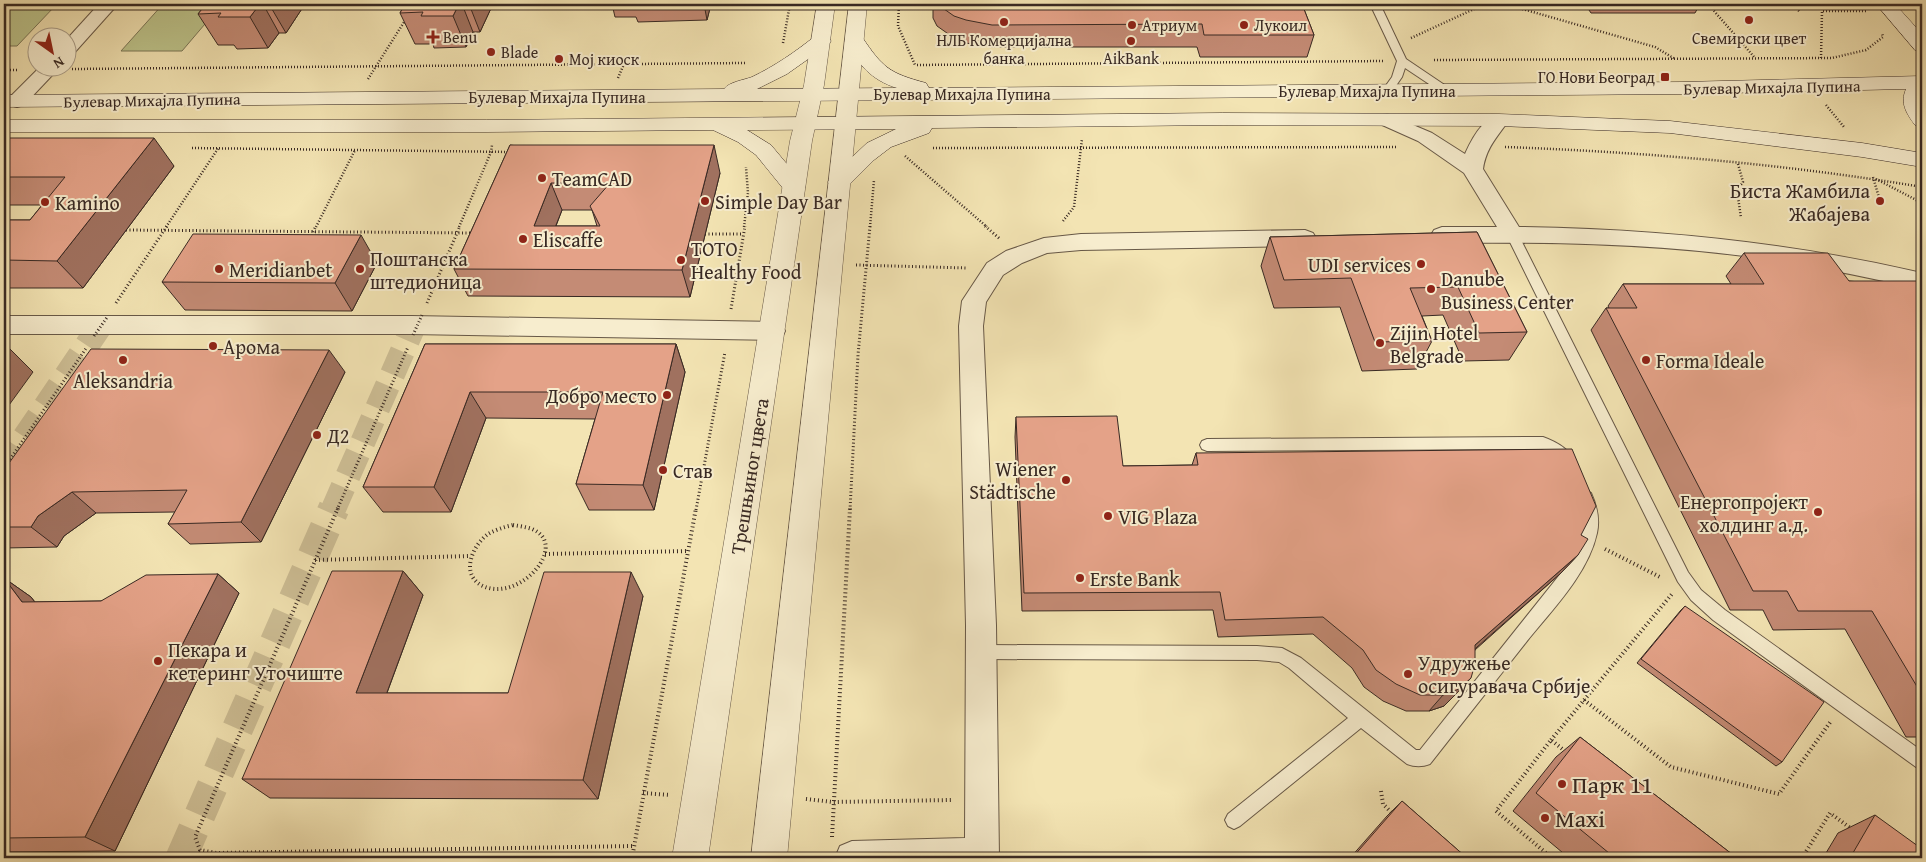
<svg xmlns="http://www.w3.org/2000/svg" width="1926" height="862" font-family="'Gentium Book Plus',serif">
  <rect width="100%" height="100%" fill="#f3e4b3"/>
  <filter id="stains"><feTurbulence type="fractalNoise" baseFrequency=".004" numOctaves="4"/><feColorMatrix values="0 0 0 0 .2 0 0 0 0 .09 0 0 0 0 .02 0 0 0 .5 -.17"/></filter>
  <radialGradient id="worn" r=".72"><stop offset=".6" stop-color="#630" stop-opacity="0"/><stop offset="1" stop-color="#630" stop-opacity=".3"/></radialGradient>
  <g fill="#bdc48b" stroke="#7a7657">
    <path d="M163,4h59l-40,47h-61z"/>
    <path d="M55,6l-38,40h-13v-39z"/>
  </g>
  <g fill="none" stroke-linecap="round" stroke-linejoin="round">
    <g stroke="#cebf96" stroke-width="25" stroke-dasharray="25 12" stroke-linecap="butt">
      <path d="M4,468l96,-142"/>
      <path d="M333,510l81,-185"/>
    </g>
    <path stroke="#cebf96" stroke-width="31" stroke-dasharray="31 16" stroke-linecap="butt" d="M181,858l153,-350"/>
    <g stroke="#675847" stroke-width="2">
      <g id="service">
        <path d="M1370,4h10l26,55 43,29 1,2 -1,2h-8l-36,-24 -3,9 -11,16h-8l-1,-2 10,-14 5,-16z"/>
        <path d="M1512,230l6,4 170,338 13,18 24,20 197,141v18l-6,-2 -203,-147 -22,-20 -13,-18 -172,-348z"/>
        <path d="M1543,437c14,5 26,12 33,25l-2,4c-11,4 -13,-6 -21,-12 -3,-2 -8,-4 -11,-5l-335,2 -5,-2 -2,-4 2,-4 5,-2z"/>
        <path d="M1586,491l5,2c6,13 9,26 6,40 -9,41 -45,77 -70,108 -32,41 -65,82 -97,123 -8,3 -15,3 -23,0l-46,-36 -121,98 -6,3 -6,-3 -3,-6 3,-6 120,-96 -59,-50 -10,-6 -22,-2 -275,-1 -6,-2 -2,-5 2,-5 6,-2 275,1 25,2 19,10 115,92h4l149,-187c13,-22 18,-41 10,-66l2,-4z"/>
      </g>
    </g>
    <g stroke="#675847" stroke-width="2">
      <g id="minor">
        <path d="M99,4h19l-43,48 -7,1v-15z"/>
        <path d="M39,68h20l-35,37 -7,2 -7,-2 -3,-4 3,-4z"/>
        <path d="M1387,114l45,19 33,21c7,-16 21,-43 41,-38l3,4c-12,17 -23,28 -26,49l36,58c136,2 270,15 403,46v16c-59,-12 -118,-26 -178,-33 -100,-13 -201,-14 -302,-13l-8,-3 -3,-5 3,-5 8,-3h55l-33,-54 -46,-32 -38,-17 -3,-4 3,-4z"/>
        <path d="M1305,230l8,3 3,5 -3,5 -8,3 -224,4 -34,3 -25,10 -19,12 -17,27 -3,24 13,299 3,233h-164l5,-12 12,-5 113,-3 1,-213 -7,-299 3,-25 25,-38 19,-12 38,-13 37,-4z"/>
        <path d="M4,316h408l361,6 9,3 3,6 -3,6 -9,3 -361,-6h-408z"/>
      </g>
    </g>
    <g stroke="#675847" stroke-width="1">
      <g id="tertiary">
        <path d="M817,4h18l-11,81 -12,56 -104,717h-36l118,-717 14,-56z"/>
        <path d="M849,4h18l-80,854h-36z"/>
      </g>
    </g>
    <g stroke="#382923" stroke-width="1">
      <g id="secondary">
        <path d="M1876,4h19l27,30v18l-7,-2z"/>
        <path d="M821,35l7,2 3,4 -3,4 -41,29 -30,15 140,-1c-26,-8 -39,-24 -52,-47l3,-4 7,-2 7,2c21,31 27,36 64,46l3,5 754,-6 239,-6v50l-7,-1c-9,-12 -15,-22 -9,-36l-223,5 -1679,13v-12l720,-6c5,-7 20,-9 28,-12 23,-11 43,-25 62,-40z"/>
        <path d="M1223,113l276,1 171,7 192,22 60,10v14l-60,-10 -192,-24 -171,-7 -276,-1 -291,3 -3,5 -38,14 -17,13 -27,27 -8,2 -8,-2 -3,-5 3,-5 36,-34 29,-14 -149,1 24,15 31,37 3,5 -3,5 -8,2 -8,-2 -30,-37 -18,-13 -25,-12 -227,2h-482v-12h482z"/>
      </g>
    </g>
    <g stroke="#382923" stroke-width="2.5" stroke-dasharray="1 2" stroke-linecap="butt">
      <path d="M899,4l-1,22 17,39"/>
      <path d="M1505,4l150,43 20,12"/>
      <path d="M1708,4l47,54"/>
      <path d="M1792,4l8,8"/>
      <path d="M1411,38l74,-34"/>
      <path d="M783,43l7,-39"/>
      <path d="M1821,58l1,-47h45"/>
      <path d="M1434,60l398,-2 34,-8 17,-13 -1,-4"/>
      <path d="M917,65l466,-4"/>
      <path d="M72,69l674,-6"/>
      <path d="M4,70h14"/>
      <path d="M618,78l6,-14"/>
      <path d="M368,79l38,-60"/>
      <path d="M1826,105l18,22"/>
      <path d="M1505,147c139,5 280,17 417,40"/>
      <path d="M192,148l319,4"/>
      <path d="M933,148l463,-1"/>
      <path d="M905,156l82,71"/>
      <path d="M1738,164l5,18 -6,8 4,28"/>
      <path d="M1873,177l7,24"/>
      <path d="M1876,179l46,24"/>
      <path d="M1063,221l11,-14 8,-68"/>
      <path d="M166,227l53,-80"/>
      <path d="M316,227l39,-77"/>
      <path d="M459,227l32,-75 1,-7"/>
      <path d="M744,227l4,-34 -2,-26"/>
      <path d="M870,227l4,-47"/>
    </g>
    <g stroke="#382923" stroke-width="3" stroke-dasharray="1 2.5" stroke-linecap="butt">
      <path d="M985,226l15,13"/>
      <path d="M126,230l347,3"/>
      <path d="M313,232l3,-6"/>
      <path d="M705,234h37"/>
      <path d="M856,265l111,3"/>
      <path d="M116,303l51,-77"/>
      <path d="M427,303l33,-77"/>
      <path d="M731,309l14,-83"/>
      <path d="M4,468l83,-121"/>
      <path d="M337,510l71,-163"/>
      <path d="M696,510l29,-158"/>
      <path d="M850,510l8,-155 12,-129"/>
    </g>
    <g stroke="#382923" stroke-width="4" stroke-dasharray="1 3" stroke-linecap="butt">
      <path d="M338,508l-143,329 5,13 16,3 418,-7"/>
      <path d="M513,525c6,1 13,2 19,4 39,16 -14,76 -51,56 -21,-12 -8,-40 7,-51 7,-4 16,-7 25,-9z"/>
      <path d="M1605,549l55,28"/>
      <path d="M545,554l143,-3"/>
      <path d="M315,560l156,-4"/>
      <path d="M1584,700l87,67 108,27 52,-73"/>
      <path d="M1551,740l121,-146"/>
      <path d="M1381,791l2,13 11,11"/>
      <path d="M643,793l27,2"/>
      <path d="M806,799l27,3 119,-2"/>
      <path d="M832,837l18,-329"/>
      <path d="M632,858l64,-350"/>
      <path d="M1552,858l-56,-47 55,-71 15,12"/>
      <path d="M1802,858l28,-45 23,17"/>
    </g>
    <use href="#service" fill="#f7edce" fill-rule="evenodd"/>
    <use href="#minor" fill="#f7edce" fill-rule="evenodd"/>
    <use href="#tertiary" fill="#f7edce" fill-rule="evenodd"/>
    <use href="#secondary" fill="#f7edce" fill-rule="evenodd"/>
    <g stroke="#382923" stroke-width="3" stroke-dasharray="1 2.5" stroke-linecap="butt">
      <path d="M413,335l9,-20"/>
      <path d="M94,336l14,-20"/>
    </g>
  </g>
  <g fill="#c48b75" stroke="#382923" fill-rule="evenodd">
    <path d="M206,4h99l-19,29h-7l-11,15 -31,1 -3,-4h-16l-20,-31z"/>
    <path d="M405,4h88l-13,28h-7l-7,15 -32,1 -1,-4h-18l-15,-31z"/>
    <path d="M612,4h99l-4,16 -69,2 -2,-5h-21z"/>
    <path d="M933,4h369l12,31 -7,22h-107l-3,-10h-206l-25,-4 -12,-5 -17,-12 -4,-8z"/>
    <path d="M1585,4h115l-5,9h-104z"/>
    <path d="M4,138l170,28 -91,122h-79v-68h26l12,-15h-38z"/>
    <path d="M510,145l210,28 -30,124 -222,-1 -14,-27zM562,210h30l5,16h-41z"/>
    <path d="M1477,232l50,100 -18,28 -46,1 -20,-46 -21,1 10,25 -15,28 -55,2 -22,-64 -66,1 -13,-42 9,-29z"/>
    <path d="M1744,253l105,28 73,7v449h-16l-61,-108 -72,1 -10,-20h-33l-139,-280 15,-22h3l-1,-2 15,-22h108l-5,-8z"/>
    <path d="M377,263l-25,48 -167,-1 -23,-28z"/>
    <path d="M425,344h251l9,28 -31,138h-65l-13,-26 19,-65 -109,-1 -35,94h-68l-20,-25z"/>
    <path d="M345,372l-84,170 -71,2 -22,-20 7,-12 -79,1 -32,23 -7,11 -53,1v-78z"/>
    <path d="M1016,417l107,49 69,-1 4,-12 385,82 -3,20 -17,18 -86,77 -19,44 -12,12 -15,5h-23l-23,-10 -19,-14 -12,-19 -39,-34 -95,3 -5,-27 -191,1 -7,-174z"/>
    <path d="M403,571l20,24 -36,98h121l135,-97 -45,203 -328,-1 -28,-19z"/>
    <path d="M218,574l21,19 -124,258 -111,1v-274l27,19 4,5 66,-1z"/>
    <path d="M1685,606l97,156 -6,4 -139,-103 44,-53z"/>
    <path d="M1580,737l157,121h-168l-56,-47 43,-54z"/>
    <path d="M1402,801l65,57h-117l37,-42z"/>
    <path d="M1875,815l47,43h-99l15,-25z"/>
  </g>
  <g fill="#a0715f" stroke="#382923">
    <path d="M260,4h3l16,29 -11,15 -18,-31z"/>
    <path d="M269,4h36l-19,29z"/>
    <path d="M459,4h3l11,28 -7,15 -13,-31z"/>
    <path d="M469,4h24l-13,28z"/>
    <path d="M704,4h7l-4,16z"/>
    <path d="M154,138l20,28 -91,122 -26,-27z"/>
    <path d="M714,145l6,28 -30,124 -8,-27z"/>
    <path d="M551,183l11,27 -17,43 -11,-27z"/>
    <path d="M361,235l16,28 -25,48 -17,-28z"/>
    <path d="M5,344l28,28 -29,40v-66z"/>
    <path d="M676,344l9,28 -31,138 -11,-25z"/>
    <path d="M329,350l16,22 -84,170 -20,-20z"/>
    <path d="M470,392l16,26 -35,94 -17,-25z"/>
    <path d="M72,492l24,21 -32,23 -7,11 -26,-20 7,-11z"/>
    <path d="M1578,555l-17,18 -101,89 15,-17z"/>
    <path d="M403,571l20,24 -44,119 -23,-21z"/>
    <path d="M631,572l12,24 -45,203 -15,-19z"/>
    <path d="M218,574l21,19 -124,258 -30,-14z"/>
    <path d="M4,578l27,19 18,24 -27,-19z"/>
    <path d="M1471,678l-15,16 -12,12 -15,5 14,-16z"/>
  </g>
  <g fill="#e4a288" stroke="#382923" fill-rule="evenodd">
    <path d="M206,4h54l-10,13h-32l3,-4 -23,1z"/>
    <path d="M405,4h54l-6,12h-32l2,-4 -23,1z"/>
    <path d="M937,4h365l12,31h-110l-2,-11 -210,1 -26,-5 -12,-4z"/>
    <path d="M4,138h150l-97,123 -53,-1v-40h26l35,-43h-61z"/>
    <path d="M510,145h204l-32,125 -228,-1zM551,183h59l-20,23 10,20h-66z"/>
    <path d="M1477,232l50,100 -48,1 -21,-46 -48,1 22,53 -57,1 -24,-64 -67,2 -14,-43z"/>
    <path d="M193,234l168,1 -26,48 -173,-1z"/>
    <path d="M1744,253h84l21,28h68l5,7v407l-50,-84h-74l-11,-20h-34l-147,-283h31l-14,-24h141z"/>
    <path d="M425,344h251l-33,141 -67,-1 27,-92h-133l-36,95h-71z"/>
    <path d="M91,349l238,1 -88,172 -73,2 19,-34 -115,2 -34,24 -7,11h-27v-57z"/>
    <path d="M1117,416l6,50 75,-1 -2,-12 376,-4 24,57 -15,29 7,4 -10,16 -103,90v19l-4,14 -12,11 -16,6h-23l-24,-11 -20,-14 -13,-20 -40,-33 -98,3 -5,-28 -196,1 -8,-176z"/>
    <path d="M332,571h71l-47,122h152l36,-121h87l-48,208 -341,-1z"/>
    <path d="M218,574l-133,263 -81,1v-260l18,24 79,-1 45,-26z"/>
    <path d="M1685,606l139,96 -42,60 -141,-103z"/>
    <path d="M1580,737l157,121h-122l-79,-65z"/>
    <path d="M1402,801l65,57h-115z"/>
    <path d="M1875,815l47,34v9h-72z"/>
  </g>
  <g fill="#8f2418" stroke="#f7edce" stroke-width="2">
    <circle cx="1749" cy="20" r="5"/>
    <circle cx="1004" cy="22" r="5"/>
    <circle cx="1132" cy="25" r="5"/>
    <circle cx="1244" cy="25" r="5"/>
    <path d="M430.5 29.5h5v5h5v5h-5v5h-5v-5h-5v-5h5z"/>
    <circle cx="1131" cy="41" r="5"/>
    <circle cx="491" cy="52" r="5"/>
    <circle cx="559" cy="59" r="5"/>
    <rect x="1660" y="72" width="10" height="10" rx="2.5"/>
    <circle cx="542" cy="178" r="5"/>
    <circle cx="705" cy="201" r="5"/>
    <circle cx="1880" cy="201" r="5"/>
    <circle cx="45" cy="202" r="5"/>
    <circle cx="523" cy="239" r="5"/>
    <circle cx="681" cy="260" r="5"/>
    <circle cx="1421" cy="264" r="5"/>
    <circle cx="219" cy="269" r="5"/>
    <circle cx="360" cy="269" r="5"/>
    <circle cx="1431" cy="289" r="5"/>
    <circle cx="1380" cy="343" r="5"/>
    <circle cx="213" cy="346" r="5"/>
    <circle cx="123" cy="360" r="5"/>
    <circle cx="1646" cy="360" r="5"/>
    <circle cx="667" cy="395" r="5"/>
    <circle cx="317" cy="435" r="5"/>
    <circle cx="663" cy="470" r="5"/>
    <circle cx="1066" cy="480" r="5"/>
    <circle cx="1818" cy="512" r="5"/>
    <circle cx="1108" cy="516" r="5"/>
    <circle cx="1080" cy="578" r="5"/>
    <circle cx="158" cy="661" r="5"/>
    <circle cx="1408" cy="674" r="5"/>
    <circle cx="1562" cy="784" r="5"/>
    <circle cx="1545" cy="818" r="5"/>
  </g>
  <g text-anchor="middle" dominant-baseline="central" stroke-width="4" stroke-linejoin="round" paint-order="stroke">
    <g font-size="16" fill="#382923" stroke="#f7edce" text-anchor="start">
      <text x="1142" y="25">Атриум</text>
      <text x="1254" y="25">Лукоил</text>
      <text x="443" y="37">Benu</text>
      <text x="1749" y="38" text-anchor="middle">Свемирски цвет</text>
      <text x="1004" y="40" text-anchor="middle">НЛБ Комерцијална<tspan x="1004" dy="18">банка</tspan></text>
      <text x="501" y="52">Blade</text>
      <text x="1131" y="58" text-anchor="middle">AikBank</text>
      <text x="569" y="59">Мој киоск</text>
      <text x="1655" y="77" text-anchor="end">ГО Нови Београд</text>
    </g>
    <g font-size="16" fill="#382923" stroke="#f7edce">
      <text transform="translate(1772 87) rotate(-1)">Булевар Михајла Пупина</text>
      <text x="1367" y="91">Булевар Михајла Пупина</text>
      <text x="962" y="94">Булевар Михајла Пупина</text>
      <text x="557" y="97">Булевар Михајла Пупина</text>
      <text transform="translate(152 100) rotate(-1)">Булевар Михајла Пупина</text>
    </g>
    <g font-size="20" fill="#382923" stroke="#f7edce" text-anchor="start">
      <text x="552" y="178">TeamCAD</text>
      <text x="1870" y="190" text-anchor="end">Биста Жамбила<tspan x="1870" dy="23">Жабајева</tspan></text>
      <text x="715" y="201">Simple Day Bar</text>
      <text x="55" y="202">Kamino</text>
      <text x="533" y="239">Eliscaffe</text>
      <text x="691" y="248">TOTO<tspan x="691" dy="23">Healthy Food</tspan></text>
      <text x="370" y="258">Поштанска<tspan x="370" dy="23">штедионица</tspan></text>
      <text x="1411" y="264" text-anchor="end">UDI services</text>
      <text x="229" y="269">Meridianbet</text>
      <text x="1441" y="278">Danube<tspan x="1441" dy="23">Business Center</tspan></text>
      <text x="1390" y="332">Zijin Hotel<tspan x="1390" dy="23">Belgrade</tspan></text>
      <text x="223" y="346">Арома</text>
      <text x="1656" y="360">Forma Ideale</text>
      <text x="123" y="380" text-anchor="middle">Aleksandria</text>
      <text x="657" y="395" text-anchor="end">Добро место</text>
      <text x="327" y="435">Д2</text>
      <text x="1056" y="468" text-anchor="end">Wiener<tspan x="1056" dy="23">Städtische</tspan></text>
      <text x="673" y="470">Став</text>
      <text x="1808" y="501" text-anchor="end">Енергопројект<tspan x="1808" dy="23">холдинг а.д.</tspan></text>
      <text x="1118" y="516">VIG Plaza</text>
      <text x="1090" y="578">Erste Bank</text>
      <text x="168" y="649">Пекара и<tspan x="168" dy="23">кетеринг Уточиште</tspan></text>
      <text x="1418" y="662">Удружење<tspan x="1418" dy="23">осигуравача Србије</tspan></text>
    </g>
    <g font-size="20" fill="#382923" stroke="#f7edce">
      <text transform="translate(749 476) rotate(-81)">Трешњиног цвета</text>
    </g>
    <g font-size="24" fill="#382923" stroke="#f7edce" text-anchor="start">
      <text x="1572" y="784">Парк 11</text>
      <text x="1555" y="818">Maxi</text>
    </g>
  </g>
  <rect width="1926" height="862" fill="none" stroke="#f3e4b3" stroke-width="20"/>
  <rect x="5" y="5" width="1916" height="852" fill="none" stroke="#382923" stroke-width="2.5"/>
  <rect x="10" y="10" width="1906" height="842" fill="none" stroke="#382923"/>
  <g transform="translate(52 52) rotate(147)"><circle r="24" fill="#f7edce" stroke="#ab9f8a"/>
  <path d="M0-4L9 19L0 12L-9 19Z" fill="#8f2418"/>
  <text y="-8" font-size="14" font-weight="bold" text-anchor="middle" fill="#382923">N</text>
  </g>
  <rect width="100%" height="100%" filter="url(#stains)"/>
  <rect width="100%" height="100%" fill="url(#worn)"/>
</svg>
